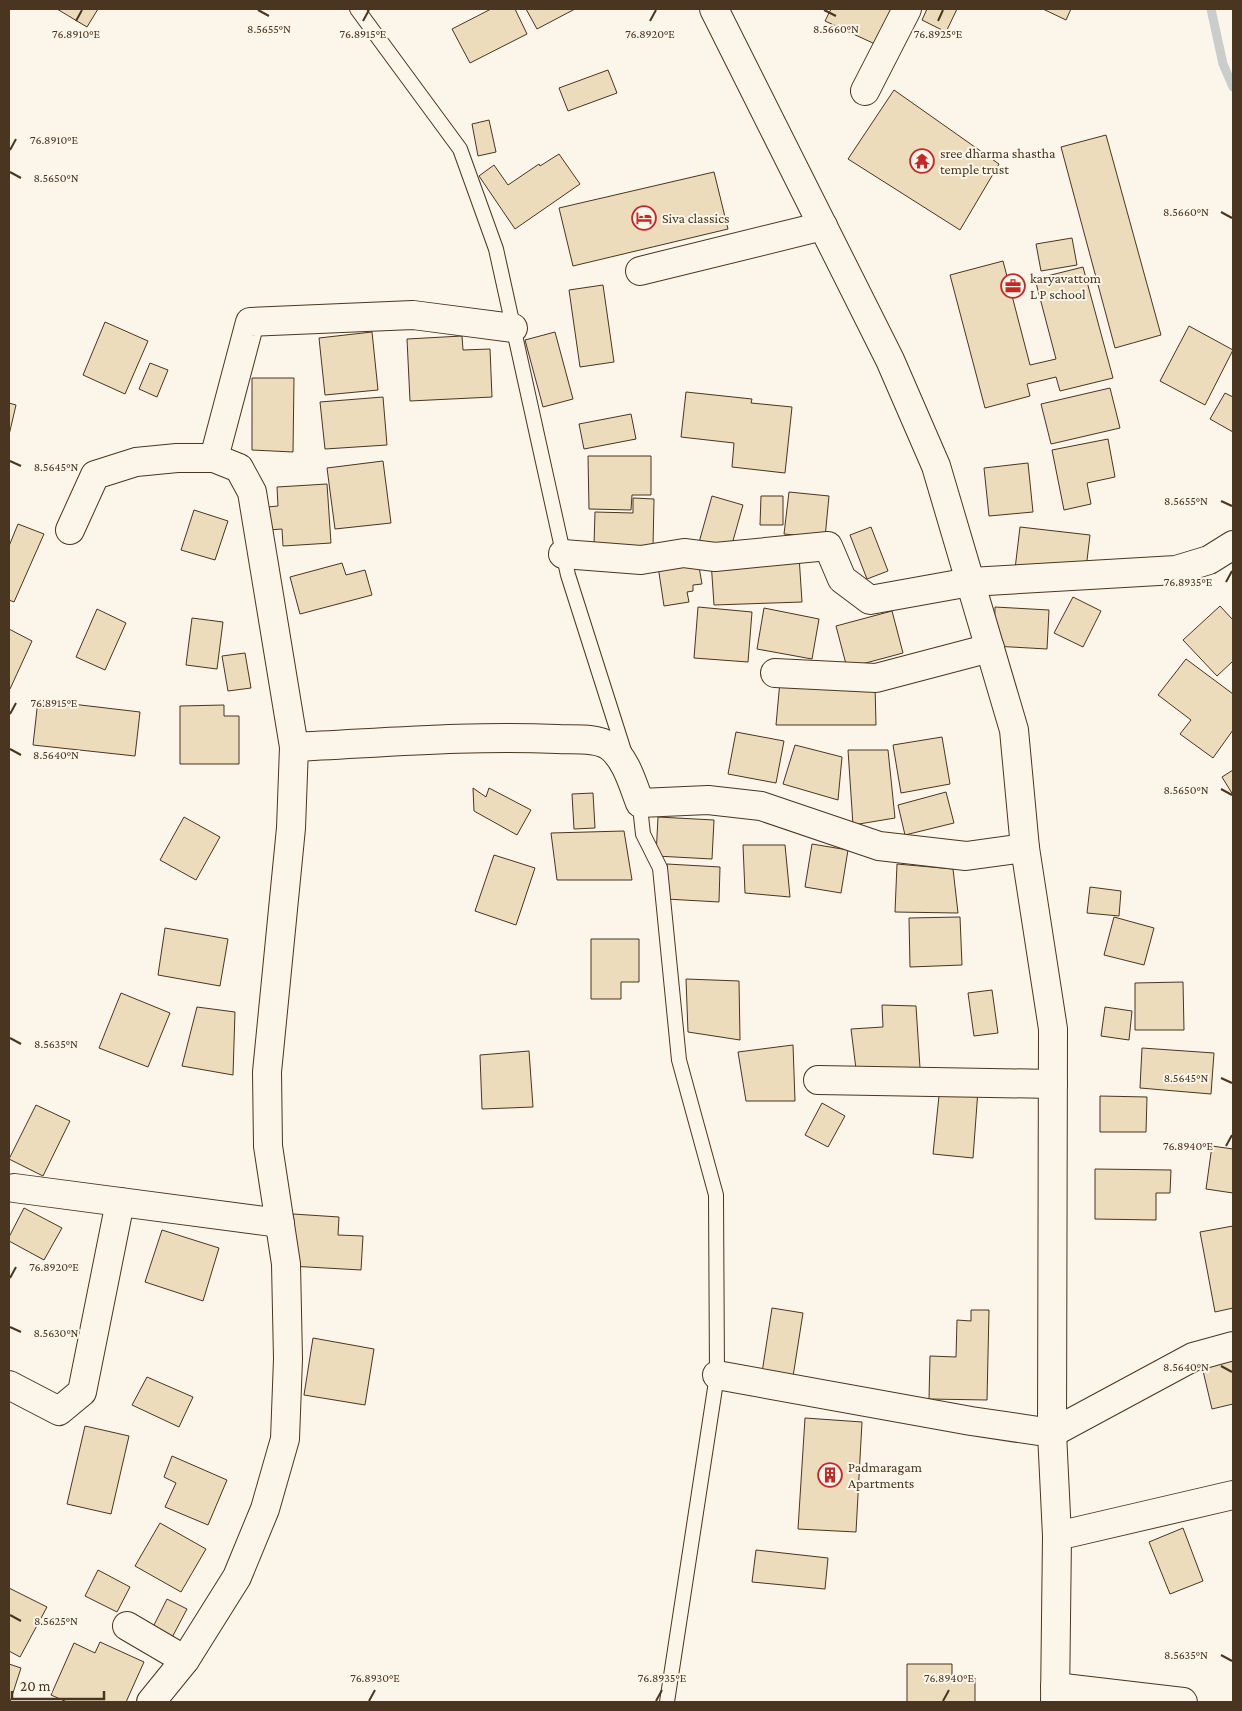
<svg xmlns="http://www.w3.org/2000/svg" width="1242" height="1711" font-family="'Crimson Pro',serif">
  <rect width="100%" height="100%" fill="#fbf6e9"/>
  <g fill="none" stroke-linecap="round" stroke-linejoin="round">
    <path stroke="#c9cecd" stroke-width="9" d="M1211,9l12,55 10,23"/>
  </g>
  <g fill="#ecdcbc" stroke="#4a3520">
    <path d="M57,9h41l-11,18z"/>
    <path d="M491,9h24l12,25 -57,29 -18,-34z"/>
    <path d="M526,9h49l-38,20z"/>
    <path d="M831,9h60l-16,35 -50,-23z"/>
    <path d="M927,9h30l-11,23 -24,-12z"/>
    <path d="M1043,9h28l-5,11z"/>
    <path d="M608,70l9,23 -49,18 -9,-23z"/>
    <path d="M894,90l105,74 -39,66 -112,-71z"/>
    <path d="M489,120l7,32 -18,4 -6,-32z"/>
    <path d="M1106,135l55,200 -46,13 -54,-201z"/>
    <path d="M559,154l21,30 -65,45 -36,-53 15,-11 14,20 31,-21 1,2z"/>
    <path d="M714,172l14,57 -155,37 -14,-58z"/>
    <path d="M1072,238l5,27 -36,6 -5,-27z"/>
    <path d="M1003,261l27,104 26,-6 -21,-80 48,-12 30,111 -53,13 -4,-14 -29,7 3,12 -45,12 -35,-133z"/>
    <path d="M603,285l11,77 -34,5 -11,-77z"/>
    <path d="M105,322l43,19 -23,53 -42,-19z"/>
    <path d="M1189,326l44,24 -28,55 -45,-24z"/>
    <path d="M372,332l6,58 -53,5 -6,-57z"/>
    <path d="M555,332l18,67 -30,8 -18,-67z"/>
    <path d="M462,336l1,14 27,-1 2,48 -82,4 -3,-62z"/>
    <path d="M150,363l18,7 -11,27 -18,-8z"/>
    <path d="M252,378h42l-1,74 -41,-2z"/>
    <path d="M1110,388l10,40 -69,16 -10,-40z"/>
    <path d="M686,392l66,7 -1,4 41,4 -7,66 -53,-6 2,-24 -53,-6z"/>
    <path d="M1225,393l8,4v35l-23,-13z"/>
    <path d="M383,397l4,48 -62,4 -5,-47z"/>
    <path d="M9,403l7,2 -7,30z"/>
    <path d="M631,414l5,25 -52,10 -5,-25z"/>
    <path d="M1108,439l7,38 -28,6 4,21 -27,6 -12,-60z"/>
    <path d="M588,456h63v39h-19l-1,15 -42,-1z"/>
    <path d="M383,461l8,62 -56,6 -8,-61z"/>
    <path d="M1028,463l5,49 -44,4 -5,-48z"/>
    <path d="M327,484l4,59 -48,3 -1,-17 -14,1 -1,-23 11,-1 -1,-19z"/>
    <path d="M789,492l40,4 -4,42 -41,-4z"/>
    <path d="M712,496l31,9 -14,50 -31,-9z"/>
    <path d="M761,496h22v29h-23z"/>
    <path d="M633,498l21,1 -1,48 -59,-2 1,-33 38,1z"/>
    <path d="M194,510l34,11 -13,39 -34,-10z"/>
    <path d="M18,524l26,10 -30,68 -5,-2v-54z"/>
    <path d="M871,527l17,44 -21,8 -17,-44z"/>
    <path d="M1020,527l70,8 -5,42 -70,-8z"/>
    <path d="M799,556l3,46 -88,3 -3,-44z"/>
    <path d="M698,561l4,23 -9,1v6l-6,1 2,10 -25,4 -6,-40z"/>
    <path d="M342,563l4,12 19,-5 7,25 -72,19 -10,-37z"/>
    <path d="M1073,597l28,14 -18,36 -29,-14z"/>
    <path d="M1220,606l13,14v41l-16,15 -34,-36z"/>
    <path d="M698,607l54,5 -4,50 -54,-4z"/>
    <path d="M995,607l54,3 -2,39 -53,-3z"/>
    <path d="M764,608l55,11 -7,40 -55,-10z"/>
    <path d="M97,609l29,14 -21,47 -29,-13z"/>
    <path d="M892,611l11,42 -56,15 -11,-42z"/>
    <path d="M192,618l31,4 -6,47 -31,-4z"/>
    <path d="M9,629l23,12 -22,48 -1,-1z"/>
    <path d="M245,653l6,35 -23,3 -6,-35z"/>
    <path d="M1186,659l47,35v36l-20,28 -33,-24 11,-14 -33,-25z"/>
    <path d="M780,681l95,4 1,40h-100z"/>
    <path d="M38,700l102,12 -5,44 -102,-11z"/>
    <path d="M224,705v11h15v48h-59v-58z"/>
    <path d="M736,732l48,9 -8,42 -48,-9z"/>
    <path d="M942,737l8,47 -49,9 -8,-48z"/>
    <path d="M795,745l47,12 -4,43 -55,-16z"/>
    <path d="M848,750h40l7,68 -42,7z"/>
    <path d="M1233,770v25l-11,-18z"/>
    <path d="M473,788l13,9 3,-9 42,22 -14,25 -43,-24z"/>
    <path d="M946,792l8,31 -49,12 -7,-30z"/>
    <path d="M593,793l2,35 -21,1 -2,-35z"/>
    <path d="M184,817l36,20 -24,43 -36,-20z"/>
    <path d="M658,817l56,3 -2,39 -56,-3z"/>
    <path d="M624,831l8,49h-75l-6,-47z"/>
    <path d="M812,844l36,6 -7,43 -36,-6z"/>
    <path d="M743,845h42l5,52 -45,-4z"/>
    <path d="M494,855l41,13 -19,57 -41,-14z"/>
    <path d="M667,864l53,3 -1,35 -53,-3z"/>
    <path d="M897,864l56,5 5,44 -63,-1z"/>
    <path d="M1090,887l31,4 -2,25 -32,-3z"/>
    <path d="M960,917l2,48 -52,2 -1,-49z"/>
    <path d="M1114,917l40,11 -10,37 -40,-10z"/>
    <path d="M165,928l63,11 -8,47 -62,-11z"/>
    <path d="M591,939h48v43h-18v17h-30z"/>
    <path d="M686,979l53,2 1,59 -52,-8z"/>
    <path d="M1183,982l1,48h-49v-47z"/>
    <path d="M992,990l6,43 -24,3 -6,-43z"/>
    <path d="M121,993l49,20 -22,54 -49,-19z"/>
    <path d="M882,1005l34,1 4,62 -64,1 -5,-40 32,-2z"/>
    <path d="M197,1007l38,5 -2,63 -51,-9z"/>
    <path d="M1105,1007l27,4 -3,29 -28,-4z"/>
    <path d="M793,1045l2,56h-49l-8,-49z"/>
    <path d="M1142,1048l72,5 -3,41 -71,-6z"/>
    <path d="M529,1051l4,56 -51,2 -2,-54z"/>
    <path d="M940,1086l38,4 -5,68 -40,-4z"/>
    <path d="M1100,1096l47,1 -1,35h-46z"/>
    <path d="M822,1103l23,13 -17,31 -23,-12z"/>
    <path d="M36,1105l34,16 -27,55 -34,-17z"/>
    <path d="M1212,1146l21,3v44l-27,-4z"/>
    <path d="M1095,1169l76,1 -1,23h-14v27l-61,-1z"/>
    <path d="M24,1208l38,20 -18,32 -35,-19v-4z"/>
    <path d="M293,1214l46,3 -1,18 25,1 -2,34 -71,-4z"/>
    <path d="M1233,1226v82l-18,4 -15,-80z"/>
    <path d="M162,1230l57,18 -16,53 -58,-19z"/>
    <path d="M772,1308l31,5 -11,70 -31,-4z"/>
    <path d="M971,1310h18l-2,90 -58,-1 1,-43 26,1 1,-37 14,1z"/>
    <path d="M313,1338l61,11 -9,56 -61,-10z"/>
    <path d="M1233,1351v53l-21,5 -12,-51z"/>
    <path d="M147,1377l46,20 -14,30 -47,-22z"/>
    <path d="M805,1418l57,4 -6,110 -58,-3z"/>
    <path d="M85,1426l44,10 -18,78 -44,-10z"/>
    <path d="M172,1456l55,24 -19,45 -43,-18 11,-24 -12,-6z"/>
    <path d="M160,1523l46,26 -25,43 -46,-26z"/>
    <path d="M1183,1528l20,53 -33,13 -21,-52z"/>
    <path d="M756,1550l72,8 -3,31 -73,-7z"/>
    <path d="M98,1570l32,17 -13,25 -32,-16z"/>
    <path d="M9,1588l38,19 -27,50 -11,-6z"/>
    <path d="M167,1599l20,10 -20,38 -19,-10z"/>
    <path d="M100,1642l44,20 -18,40h-59l-16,-7 23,-52 21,10z"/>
    <path d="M9,1664l12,4 -11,34h-1z"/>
    <path d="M907,1664h45v14h23v24h-68z"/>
  </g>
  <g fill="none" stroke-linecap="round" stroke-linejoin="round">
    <g stroke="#4a3520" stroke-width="16">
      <g id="lane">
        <path d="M357,9l103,140 36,100 72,326 57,179"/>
        <path d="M639,798l4,36 17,34 19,192 37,135 1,180 -50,327"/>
      </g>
    </g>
    <g stroke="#4a3520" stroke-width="30">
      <g id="street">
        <path d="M865,91l42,-82"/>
        <path d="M640,271l183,-45"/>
        <path d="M214,458l36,-136 163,-7 100,13"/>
        <path d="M70,530l25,-55 41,-13 41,-4h37l25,10 13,24 42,255"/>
        <path d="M563,554l78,6 43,-7 31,4 113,-11 14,33 28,21 100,-18 206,-12 33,-10 24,-15"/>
        <path d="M775,673l101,5 114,-30"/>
        <path d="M818,1080l235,4"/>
        <path d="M14,1188l266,35"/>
        <path d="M717,1375l254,46 81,12 141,-76 40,-11"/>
        <path d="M9,1385l50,26 23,-19 38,-190"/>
        <path d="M1057,1536l176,-41"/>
        <path d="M127,1626l58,34"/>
        <path d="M1055,1687l128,15"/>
        <path d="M151,1702l34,-42 52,-83 28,-68 20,-70 3,-80 -2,-95 -18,-118 -1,-74 24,-244 3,-81c87,-4 175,-12 263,-8 16,1 39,-2 52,7 17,12 24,39 31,57l68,-3 53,6 118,40 87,10 59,-8"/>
      </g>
    </g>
    <g stroke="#4a3520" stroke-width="30">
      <path id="primary" d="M714,9l176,351 46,106 78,264 11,118 28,181 -1,404 5,103 -2,166"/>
    </g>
    <use href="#lane" stroke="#fbf6e9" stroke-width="14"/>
    <use href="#street" stroke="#fbf6e9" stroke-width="28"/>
    <use href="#primary" stroke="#fbf6e9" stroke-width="28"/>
  </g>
  <path fill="none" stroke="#4a3520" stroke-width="2" d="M258,10l11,6M824,10l12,6M76,21l6,-11M363,21l6,-11M650,21l6,-11M938,21l5,-11M10,150l6,-11M10,172l11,6M1221,212l11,6M10,461l11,5M1221,501l11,5M1226,582l6,-11M10,714l6,-11M10,749l11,6M1221,789l11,6M10,1038l11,6M1221,1078l11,5M1226,1146l6,-11M10,1278l6,-11M10,1327l11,5M1221,1366l11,6M10,1615l11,6M1221,1655l11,6M369,1701l6,-11M656,1701l6,-11M943,1701l6,-11"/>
  <defs>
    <g id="temple-ring" transform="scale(1.25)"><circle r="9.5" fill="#fbf6e9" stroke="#c62828" stroke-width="1.5"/><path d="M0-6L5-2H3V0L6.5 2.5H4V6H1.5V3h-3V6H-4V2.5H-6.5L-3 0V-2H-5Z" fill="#c62828"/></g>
    <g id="hotel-ring" transform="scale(1.25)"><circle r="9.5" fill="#fbf6e9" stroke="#c62828" stroke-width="1.5"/><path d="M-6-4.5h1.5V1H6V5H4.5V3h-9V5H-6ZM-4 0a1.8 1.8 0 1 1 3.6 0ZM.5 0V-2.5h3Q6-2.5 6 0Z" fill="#c62828"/></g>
    <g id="office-ring" transform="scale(1.25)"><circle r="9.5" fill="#fbf6e9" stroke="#c62828" stroke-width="1.5"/><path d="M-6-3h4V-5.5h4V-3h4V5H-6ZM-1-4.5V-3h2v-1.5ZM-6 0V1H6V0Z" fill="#c62828"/></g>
    <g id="building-ring" transform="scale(1.25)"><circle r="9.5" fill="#fbf6e9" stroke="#c62828" stroke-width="1.5"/><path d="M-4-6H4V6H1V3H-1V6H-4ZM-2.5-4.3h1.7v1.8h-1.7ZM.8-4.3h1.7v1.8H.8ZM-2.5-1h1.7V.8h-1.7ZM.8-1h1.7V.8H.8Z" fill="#c62828"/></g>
  </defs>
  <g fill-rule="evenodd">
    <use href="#temple-ring" x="922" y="161"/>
    <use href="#hotel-ring" x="644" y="218"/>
    <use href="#office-ring" x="1013" y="286"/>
    <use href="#building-ring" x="830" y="1475"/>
  </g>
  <g text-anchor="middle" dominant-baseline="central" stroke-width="4" stroke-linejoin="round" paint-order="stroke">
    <g font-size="14" fill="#4a3520" stroke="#fbf6e9" text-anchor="start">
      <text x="940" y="153">sree dharma shastha<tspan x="940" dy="16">temple trust</tspan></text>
      <text x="662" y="218">Siva classics</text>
      <text x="1030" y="278">karyavattom<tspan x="1030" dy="16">L P school</tspan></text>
      <text x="848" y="1467">Padmaragam<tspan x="848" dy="16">Apartments</tspan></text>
    </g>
  </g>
  <g font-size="12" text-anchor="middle" fill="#4a3520" stroke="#fbf6e9" stroke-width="4" stroke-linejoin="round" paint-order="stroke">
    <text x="269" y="33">8.5655°N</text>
    <text x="836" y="33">8.5660°N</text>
    <text x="76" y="38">76.8910°E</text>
    <text x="363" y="38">76.8915°E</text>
    <text x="650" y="38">76.8920°E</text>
    <text x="938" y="38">76.8925°E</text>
    <text x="54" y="144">76.8910°E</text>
    <text x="56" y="182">8.5650°N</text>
    <text x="1186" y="216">8.5660°N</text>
    <text x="56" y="471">8.5645°N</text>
    <text x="1186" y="505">8.5655°N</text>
    <text x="1188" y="586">76.8935°E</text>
    <text x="54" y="707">76.8915°E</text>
    <text x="56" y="759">8.5640°N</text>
    <text x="1186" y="794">8.5650°N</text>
    <text x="56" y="1048">8.5635°N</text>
    <text x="1186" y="1082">8.5645°N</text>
    <text x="1188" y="1150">76.8940°E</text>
    <text x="54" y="1271">76.8920°E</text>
    <text x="56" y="1337">8.5630°N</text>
    <text x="1186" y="1371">8.5640°N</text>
    <text x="56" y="1625">8.5625°N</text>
    <text x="1186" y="1659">8.5635°N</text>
    <text x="375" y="1682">76.8930°E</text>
    <text x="662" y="1682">76.8935°E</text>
    <text x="949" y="1682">76.8940°E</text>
  </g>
  <rect width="1242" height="1711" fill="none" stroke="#4a3520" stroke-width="20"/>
  <path d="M12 1691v8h92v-8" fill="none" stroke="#4a3520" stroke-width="2.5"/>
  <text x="20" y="1691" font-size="15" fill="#4a3520" stroke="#fbf6e9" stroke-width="4" paint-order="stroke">20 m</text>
</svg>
